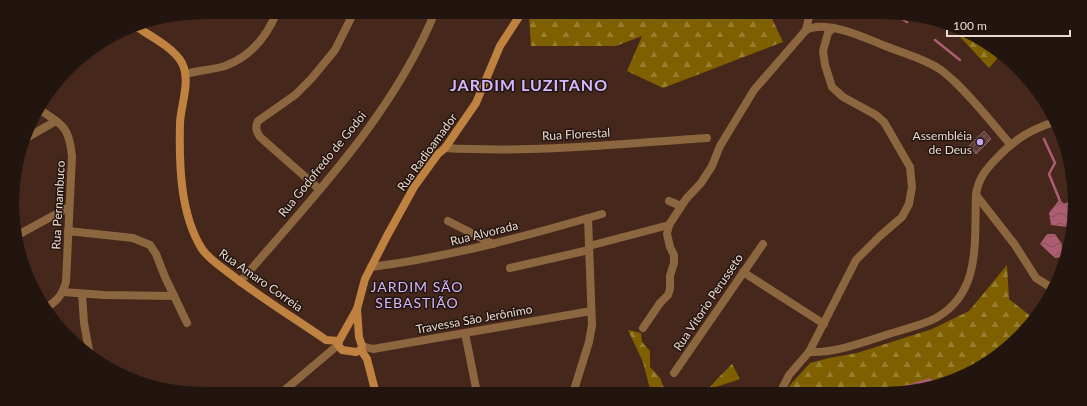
<svg xmlns="http://www.w3.org/2000/svg" width="1087" height="406" font-family="Lato,sans-serif">
  <defs>
    <pattern id="forest-firs" width="22" height="20" patternUnits="userSpaceOnUse"><rect width="22" height="20" fill="#7f6000"/><path d="M5 1l3.5 6h-7zM16 11l3.5 6h-7z" fill="#977e30"/></pattern>
    <pattern id="water-waves" width="16" height="10" patternUnits="userSpaceOnUse"><rect width="16" height="10" fill="#ac5d72"/><path d="M0 5q4-4 8 0t8 0" fill="none" stroke="#84525d"/></pattern>
    <pattern id="building-cross-hatch" width="8" height="8" patternUnits="userSpaceOnUse"><rect width="8" height="8" fill="#5e3c39"/><path d="M0 0l8 8M0 8l8-8" fill="none" stroke="#755855"/></pattern>
  </defs>
  <rect width="100%" height="100%" fill="#45281b"/>
  <g fill="url(#forest-firs)">
    <path d="M565,12h204l14,30 -120,46 -36,-17 15,-35 -26,10h-85l-2,-30z"/>
    <path d="M950,26l50,26 2,1 -13,15z"/>
    <path d="M1007,265l2,34 25,20 -24,27 -42,28 -59,18 -123,1 4,-8 20,-22 19,-5 28,-5 75,-24 37,-18z"/>
    <path d="M628,330l13,3 1,9 8,9v16l10,11 6,15h-15l-8,-31z"/>
    <path d="M732,364l8,15 -24,8 3,6h-14l12,-14z"/>
  </g>
  <g fill="url(#water-waves)">
    <path d="M1059,200l12,8 -1,14 -3,5 -16,-2 -2,-12z"/>
    <path d="M1047,234h8l7,10 -1,13 -6,1 -15,-14z"/>
    <path d="M930,378l7,6 -28,8h-18l15,-7z"/>
  </g>
  <g fill="none" stroke-linecap="round" stroke-linejoin="round">
    <g stroke="#ac5d72" stroke-width="2.5">
      <path d="M892,13l15,9"/>
      <path d="M935,40l25,20"/>
      <path d="M1044,139l11,24 -6,11 11,27"/>
      <path d="M1065,205l7,-3"/>
    </g>
  </g>
  <path fill="url(#building-cross-hatch)" stroke="#896460" d="M984,131l7,8 -15,15 -7,-8z"/>
  <g fill="none" stroke-linecap="round" stroke-linejoin="round">
    <g stroke="#8c663e" stroke-width="8">
      <path d="M806,30l4,-18"/>
      <path d="M186,74c13,-4 26,-4 39,-8 25,-9 42,-30 52,-54"/>
      <path d="M37,108c24,16 32,17 35,48l-6,126c-4,14 -10,20 -22,27"/>
      <path d="M28,137l28,-16"/>
      <path d="M445,148c87,5 175,-4 262,-10"/>
      <path d="M319,189l-59,-52c-4,-6 -5,-10 -2,-16l37,-26 17,-17 23,-28 19,-38"/>
      <path d="M976,195l39,50 21,33 16,10"/>
      <path d="M669,201l12,5"/>
      <path d="M448,221l45,23"/>
      <path d="M68,231l65,7 17,7 6,9 9,23 22,46"/>
      <path d="M16,236l53,-29"/>
      <path d="M589,246l80,-21"/>
      <path d="M371,267c79,-10 155,-31 231,-53"/>
      <path d="M510,268l79,-18"/>
      <path d="M743,272l81,52"/>
      <path d="M240,282c72,-84 153,-167 195,-270"/>
      <path d="M63,292l41,3 70,1"/>
      <path d="M82,294l2,29 6,33"/>
      <path d="M643,328l17,-25 8,-8 2,-6v-13l4,-13v-8l-4,-8 -3,-13 2,-9 17,-26 15,-16 11,-17 8,-20 34,-56 52,-60c21,-11 61,9 82,17 17,7 37,12 53,23 5,4 10,8 14,12 20,19 37,41 55,62"/>
      <path d="M465,333l12,60"/>
      <path d="M362,346l11,3 218,-38"/>
      <path d="M809,352c26,1 56,-10 80,-18 15,-5 34,-9 47,-16 46,-26 38,-77 40,-123 2,-16 10,-26 21,-37 18,-19 33,-28 57,-36"/>
      <path d="M674,373l89,-129"/>
      <path d="M573,393l16,-51 3,-17 -4,-107"/>
      <path d="M780,393l9,-18 20,-23 47,-92 24,-24 22,-19 7,-13 3,-17 -2,-20 -26,-45 -8,-7 -33,-18 -11,-10 -7,-22 -2,-14 5,-18 5,-5"/>
      <path d="M280,394l58,-49"/>
    </g>
    <g stroke="#bf8240" stroke-width="8">
      <path d="M135,26c14,9 39,22 47,37 9,18 -1,41 -2,60 -1,41 0,91 22,126 7,10 18,17 27,24 31,24 65,45 97,67l13,1"/>
      <path d="M357,309l2,28 3,9 -1,4"/>
      <path d="M361,350l-5,2 -14,-2 -4,-5 1,-4 18,-32 8,-30 22,-43 27,-49 24,-33 7,-6 31,-45 24,-57 22,-34"/>
      <path d="M361,350l6,9 9,35"/>
    </g>
  </g>
  <circle fill="#c5a7f1" stroke="#22150f" stroke-width="1.5" cx="980" cy="142" r="4"/>
  <g text-anchor="middle" dominant-baseline="central" stroke-width="3" stroke-linejoin="round" paint-order="stroke">
    <g font-size="12" fill="#ecd9d0" stroke="#22150f">
      <text transform="translate(576 134) rotate(-3)">Rua Florestal</text>
      <text transform="translate(427 152) rotate(-54)">Rua Radioamador</text>
      <text transform="translate(322 164) rotate(-51)">Rua Godofredo de Godoi</text>
      <text transform="translate(58 205) rotate(-87)">Rua Pernambuco</text>
      <text transform="translate(484 233) rotate(-14)">Rua Alvorada</text>
      <text transform="translate(261 280) rotate(35)">Rua Amaro Correia</text>
      <text transform="translate(708 302) rotate(-56)">Rua Vitorio Perusseto</text>
      <text transform="translate(474 319) rotate(-10)">Travessa São Jerônimo</text>
    </g>
    <g font-size="12" fill="#ecd9d0" stroke="#22150f" text-anchor="end">
      <text x="972" y="135">Assembléia<tspan x="972" dy="14">de Deus</tspan></text>
    </g>
    <g font-size="14" letter-spacing="1" fill="#d4b8fe" stroke="#22150f">
      <text x="417" y="286">JARDIM SÃO<tspan x="417" dy="16">SEBASTIÃO</tspan></text>
    </g>
    <g font-size="16" font-weight="bold" letter-spacing="1" fill="#d4b8fe" stroke="#22150f">
      <text x="529" y="84">JARDIM LUZITANO</text>
    </g>
  </g>
  <path d="M0 0H1087V406H0ZM203 19H884A184 184 0 0 1 1068 203V203A184 184 0 0 1 884 387H203A184 184 0 0 1 19 203V203A184 184 0 0 1 203 19Z" fill="#22150f" fill-rule="evenodd"/>
  <path d="M947 30v6h123v-6" fill="none" stroke="#ecd9d0" stroke-width="2"/>
  <text x="953" y="30" font-size="12" fill="#ecd9d0" stroke="#22150f" stroke-width="3" paint-order="stroke">100 m</text>
</svg>
